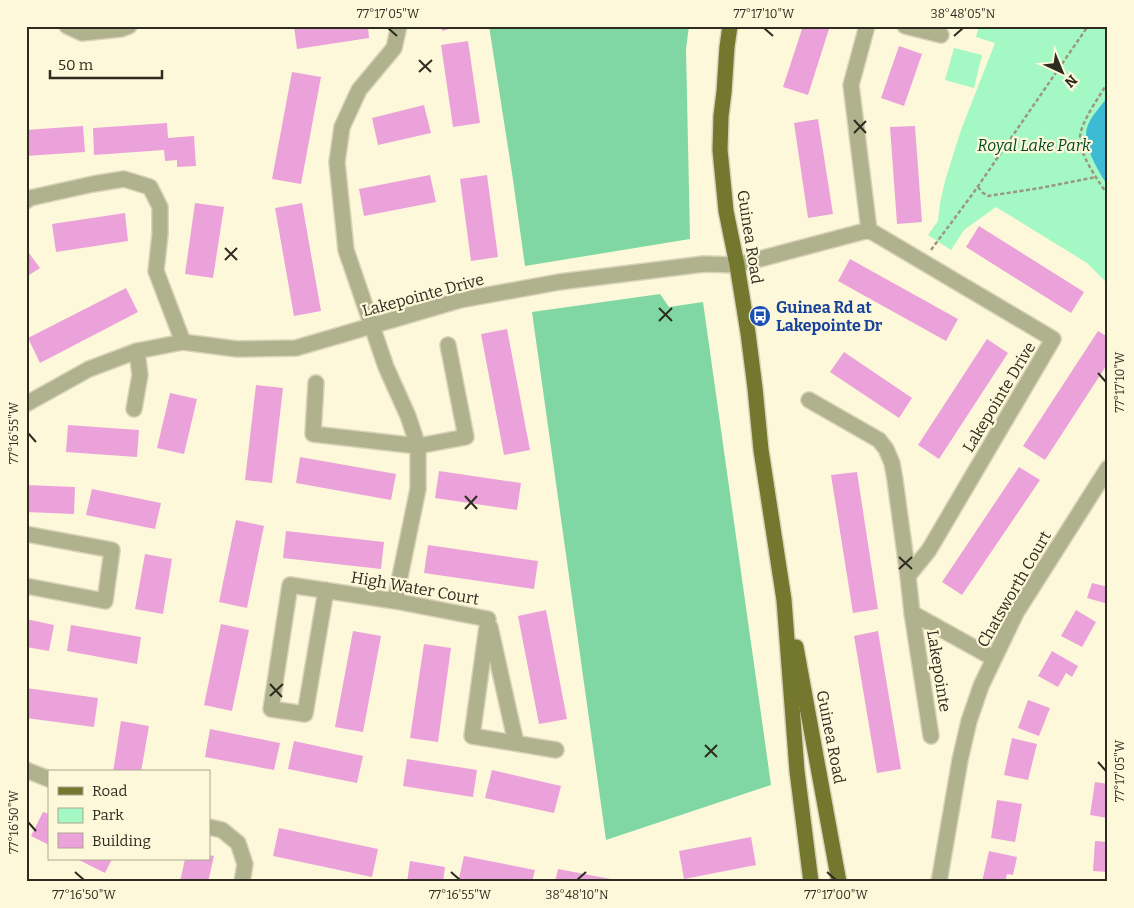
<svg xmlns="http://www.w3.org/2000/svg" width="1134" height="908" font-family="Bitter,serif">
  <rect width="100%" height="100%" fill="#fef8da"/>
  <g fill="#a3f8c3">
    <path d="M979,26h129v260l-4,-6 -17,-17 -91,-56 -32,23 -13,20 -23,-15 10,-14 2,-18 5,-22 16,-51 34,-87 -19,-6z"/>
    <path d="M954,48l28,7 -8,33 -29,-8z"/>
  </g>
  <g fill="#81d7a3">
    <path d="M489,26h200l-3,23 4,190 -165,27 -13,-93z"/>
    <path d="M660,294l9,13 34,-5 68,483 -165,55 -74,-528z"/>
  </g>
  <path fill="#3ebbd4" d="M1108,96v90c-9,-14 -28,-44 -20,-61 4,-10 14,-20 20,-29z"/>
  <g fill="#eba2db">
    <path d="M294,26h74l1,12 -72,11z"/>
    <path d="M441,26h15v1l-14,4z"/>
    <path d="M803,26h19l7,3 -21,66 -25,-8z"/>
    <path d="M468,41l12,82 -27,4 -12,-82z"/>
    <path d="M899,46l23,8 -18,52 -23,-8z"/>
    <path d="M292,72l29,5 -20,107 -29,-5z"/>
    <path d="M424,105l7,28 -53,12 -6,-27z"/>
    <path d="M818,119l15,95 -25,4 -14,-95z"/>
    <path d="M167,123l1,15 26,-2 2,30 -19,1v-7l-12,1 -1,-11 -70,5 -1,-27z"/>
    <path d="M83,126l2,26 -59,4v-26z"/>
    <path d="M915,126l7,96 -25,2 -7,-97z"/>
    <path d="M430,175l6,27 -72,14 -5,-27z"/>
    <path d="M487,175l11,82 -27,4 -11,-82z"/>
    <path d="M195,203l29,4 -11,71 -28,-4z"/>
    <path d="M302,203l19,108 -27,5 -19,-108z"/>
    <path d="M125,213l3,28 -72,11 -4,-28z"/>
    <path d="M979,226l105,66 -13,21 -105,-66z"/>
    <path d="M26,249l14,19 -14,9z"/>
    <path d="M850,259l108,60 -12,22 -108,-60z"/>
    <path d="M126,288l12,24 -98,51 -12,-25z"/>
    <path d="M507,329l23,121 -26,5 -23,-121z"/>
    <path d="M1098,331l10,6v26l-63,97 -22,-14z"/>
    <path d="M987,339l21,14 -69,106 -21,-14z"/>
    <path d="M844,352l68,46 -13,20 -69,-46z"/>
    <path d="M256,385l27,3 -11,95 -27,-3z"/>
    <path d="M170,393l27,6 -13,55 -27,-6z"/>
    <path d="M68,425l71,5 -2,27 -71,-5z"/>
    <path d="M300,457l96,17 -5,26 -95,-17z"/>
    <path d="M1019,467l21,13 -78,115 -20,-13z"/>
    <path d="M439,471l82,12 -4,27 -82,-12z"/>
    <path d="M857,472l21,137 -25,4 -22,-138z"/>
    <path d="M26,485l49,2 -1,27 -48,-2z"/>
    <path d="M92,489l69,14 -6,26 -69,-14z"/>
    <path d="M236,520l28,6 -17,82 -28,-6z"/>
    <path d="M286,531l98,11 -3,27 -98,-11z"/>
    <path d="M428,545l110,16 -4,28 -110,-16z"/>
    <path d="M145,554l27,5 -9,55 -28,-5z"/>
    <path d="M1092,583l16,4v17l-21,-6z"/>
    <path d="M546,610l21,109 -28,5 -21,-108z"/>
    <path d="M1076,610l20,12 -14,25 -21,-11z"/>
    <path d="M26,619l28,6 -5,26 -23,-4z"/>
    <path d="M221,624l28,6 -17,81 -28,-6z"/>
    <path d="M71,625l70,12 -4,27 -70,-13z"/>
    <path d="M353,631l28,5 -18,96 -28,-5z"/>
    <path d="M878,631l23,138 -24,4 -23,-137z"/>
    <path d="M424,644l27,4 -13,94 -28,-4z"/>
    <path d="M1052,651l26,15 -6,11 -6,-4 -8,14 -20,-11z"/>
    <path d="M26,688l72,10 -4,29 -68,-9z"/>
    <path d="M1028,700l22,8 -11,28 -21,-8z"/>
    <path d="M121,721l28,5 -8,46h-28z"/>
    <path d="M210,729l70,14 -6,27 -69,-13z"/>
    <path d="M1012,738l25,6 -9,36 -24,-5z"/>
    <path d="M294,741l69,15 -6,27 -69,-14z"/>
    <path d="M407,759l70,11 -4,27 -70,-11z"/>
    <path d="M492,770l69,16 -7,27 -69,-15z"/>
    <path d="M1095,782l13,2v34l-18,-3z"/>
    <path d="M997,800l25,4 -7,38 -24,-4z"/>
    <path d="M43,812l6,2v31l-18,-9z"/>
    <path d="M279,828l99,21 -6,28 -99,-21z"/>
    <path d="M751,837l5,28 -72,14 -5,-28z"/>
    <path d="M1095,841l13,1v30l-15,-1z"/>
    <path d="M989,851l28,6 -4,18 -6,-1 -2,8h-23z"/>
    <path d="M209,855l5,1 -6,26h-28l5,-23h24z"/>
    <path d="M464,856l71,14 -3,12h-74z"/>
    <path d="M77,859h35l-7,14z"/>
    <path d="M410,861l35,6 -2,15h-36z"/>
    <path d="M558,869l63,12v1h-66z"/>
  </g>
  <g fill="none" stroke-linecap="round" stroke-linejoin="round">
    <g stroke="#d9d3b9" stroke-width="18">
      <g id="minor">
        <path d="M67,26l15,7 39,-4 8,-3"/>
        <path d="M867,26l-16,59 18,145"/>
        <path d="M905,26l36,9"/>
        <path d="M26,201l4,-3 63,-14 31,-5 26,8 10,20v27l-4,37 27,71"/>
        <path d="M316,383l-3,51 105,12 48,-9 -18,-92"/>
        <path d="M809,400l70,40 7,9 6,14 3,17 13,96"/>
        <path d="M26,404l63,-35 48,-18 46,-9 54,7 59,-1 164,-48 99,-18 145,-18 33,1 132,-35 184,109 -124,211 -21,26 4,37 81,45"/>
        <path d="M134,409l6,-34 -3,-24"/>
        <path d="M26,534l86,16 -7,51 -79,-15"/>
        <path d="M326,590l-21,124 -34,-5 19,-124 105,16 93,18 -16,117 84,14"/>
        <path d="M395,601l23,-112v-43l-10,-30 -22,-49 -40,-117 -9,-88 5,-35 17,-37 35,-42 5,-22"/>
        <path d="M912,613l19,123"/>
        <path d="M490,627l26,116"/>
        <path d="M26,770l23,9"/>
        <path d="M209,827l13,3 16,13 7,21 -3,18"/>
        <path d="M939,882l21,-122 9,-39 12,-35 35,-73 92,-145"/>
      </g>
    </g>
    <g stroke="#d9d3b9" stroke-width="18">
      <g id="major">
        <path d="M730,26l-3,21 -3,45 -3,24 -1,34 6,61 11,54 11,68 7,55 6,62 23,150 13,171 14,111"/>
        <path d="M796,647l43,235"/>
      </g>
    </g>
    <g stroke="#9c9782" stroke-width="2.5" stroke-dasharray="4 2.5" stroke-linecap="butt">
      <path d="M1108,82c-8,14 -29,42 -28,57 0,16 18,42 28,56"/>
      <path d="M978,187l5,6 5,3 52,-8 56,-11"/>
      <path d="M931,250l43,-58 114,-166"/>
    </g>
    <use href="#minor" stroke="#afb28d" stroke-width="15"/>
    <use href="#major" stroke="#74772e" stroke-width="15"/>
  </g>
  <path fill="none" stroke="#2e2b20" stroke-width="2" d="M388,28l9,8M764,28l9,8M954,36l9,-8M419,60l12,12M419,72l13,-12M854,120l12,13M854,133l12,-12M225,248l12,12M225,260l12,-12M659,308l13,13M659,321l13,-13M1098,373l8,9M28,433l8,9M465,496l12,13M465,509l12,-13M899,557l13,12M899,569l13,-12M270,684l12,13M270,696l13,-12M705,745l12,12M705,757l12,-12M1098,762l8,9M28,822l8,9M75,872l9,8M451,872l9,8M827,872l9,8M577,880l9,-8"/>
  <defs>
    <g id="bus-disc" transform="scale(1.125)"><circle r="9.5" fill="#1a4fb4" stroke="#fef8da"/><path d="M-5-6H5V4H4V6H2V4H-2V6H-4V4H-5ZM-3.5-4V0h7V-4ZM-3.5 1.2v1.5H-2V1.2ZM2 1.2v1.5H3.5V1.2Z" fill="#fff"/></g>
  </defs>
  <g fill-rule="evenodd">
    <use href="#bus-disc" x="760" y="316"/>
  </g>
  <g text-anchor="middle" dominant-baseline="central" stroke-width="4.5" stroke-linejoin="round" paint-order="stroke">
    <g font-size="16" font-style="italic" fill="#024a29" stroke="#fef8da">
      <text x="1034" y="145">Royal Lake Park</text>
    </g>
    <g font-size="16" fill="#2e2b20" stroke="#fef8da">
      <text transform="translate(750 237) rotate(81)">Guinea Road</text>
      <text transform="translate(423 295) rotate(-15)">Lakepointe Drive</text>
      <text transform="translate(999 397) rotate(-59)">Lakepointe Drive</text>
      <text transform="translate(415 588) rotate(10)">High Water Court</text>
      <text transform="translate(1014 589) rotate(-60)">Chatsworth Court</text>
      <text transform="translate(939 671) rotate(81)">Lakepointe</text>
      <text transform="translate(831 737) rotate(79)">Guinea Road</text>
    </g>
    <g font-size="16" font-weight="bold" fill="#164399" stroke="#fef8da" text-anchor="start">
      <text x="776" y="307">Guinea Rd at<tspan x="776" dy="18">Lakepointe Dr</tspan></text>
    </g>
  </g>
  <rect width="1134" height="908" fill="none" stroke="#fef8da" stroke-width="55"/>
  <rect x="48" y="770" width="162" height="90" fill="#fef8da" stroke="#aba690"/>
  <rect x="58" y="787" width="25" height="8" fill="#74772e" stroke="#aba690"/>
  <text x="92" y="796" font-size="15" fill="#2e2b20">Road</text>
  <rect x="58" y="808" width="25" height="15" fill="#a3f8c3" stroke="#aba690"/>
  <text x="92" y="820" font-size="15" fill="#2e2b20">Park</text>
  <rect x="58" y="833" width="25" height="15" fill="#eba2db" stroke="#aba690"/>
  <text x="92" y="846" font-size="15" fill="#2e2b20">Building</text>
  <g transform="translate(1062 72) rotate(136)" stroke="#fef8da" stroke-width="4" paint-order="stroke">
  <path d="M0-4L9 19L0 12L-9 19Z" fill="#2e2b20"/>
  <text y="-8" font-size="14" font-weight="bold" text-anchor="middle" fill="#2e2b20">N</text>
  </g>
  <path d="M50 70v8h112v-8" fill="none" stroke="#2e2b20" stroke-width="2.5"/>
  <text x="58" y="70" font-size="15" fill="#2e2b20" stroke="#fef8da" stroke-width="4" paint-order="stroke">50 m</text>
  <rect x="28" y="28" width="1078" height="852" fill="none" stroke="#2e2b20" stroke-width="2"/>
  <g font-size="12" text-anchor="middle" fill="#2e2b20">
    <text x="388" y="18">77°17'05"W</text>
    <text x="764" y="18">77°17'10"W</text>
    <text x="963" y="18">38°48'05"N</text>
    <text transform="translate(1120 382) rotate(-90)" y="4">77°17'10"W</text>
    <text transform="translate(14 433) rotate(-90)" y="4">77°16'55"W</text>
    <text transform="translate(1120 771) rotate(-90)" y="4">77°17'05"W</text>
    <text transform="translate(14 822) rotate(-90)" y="4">77°16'50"W</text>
    <text x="84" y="899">77°16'50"W</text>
    <text x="460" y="899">77°16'55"W</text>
    <text x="577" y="899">38°48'10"N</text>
    <text x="836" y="899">77°17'00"W</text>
  </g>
</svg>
